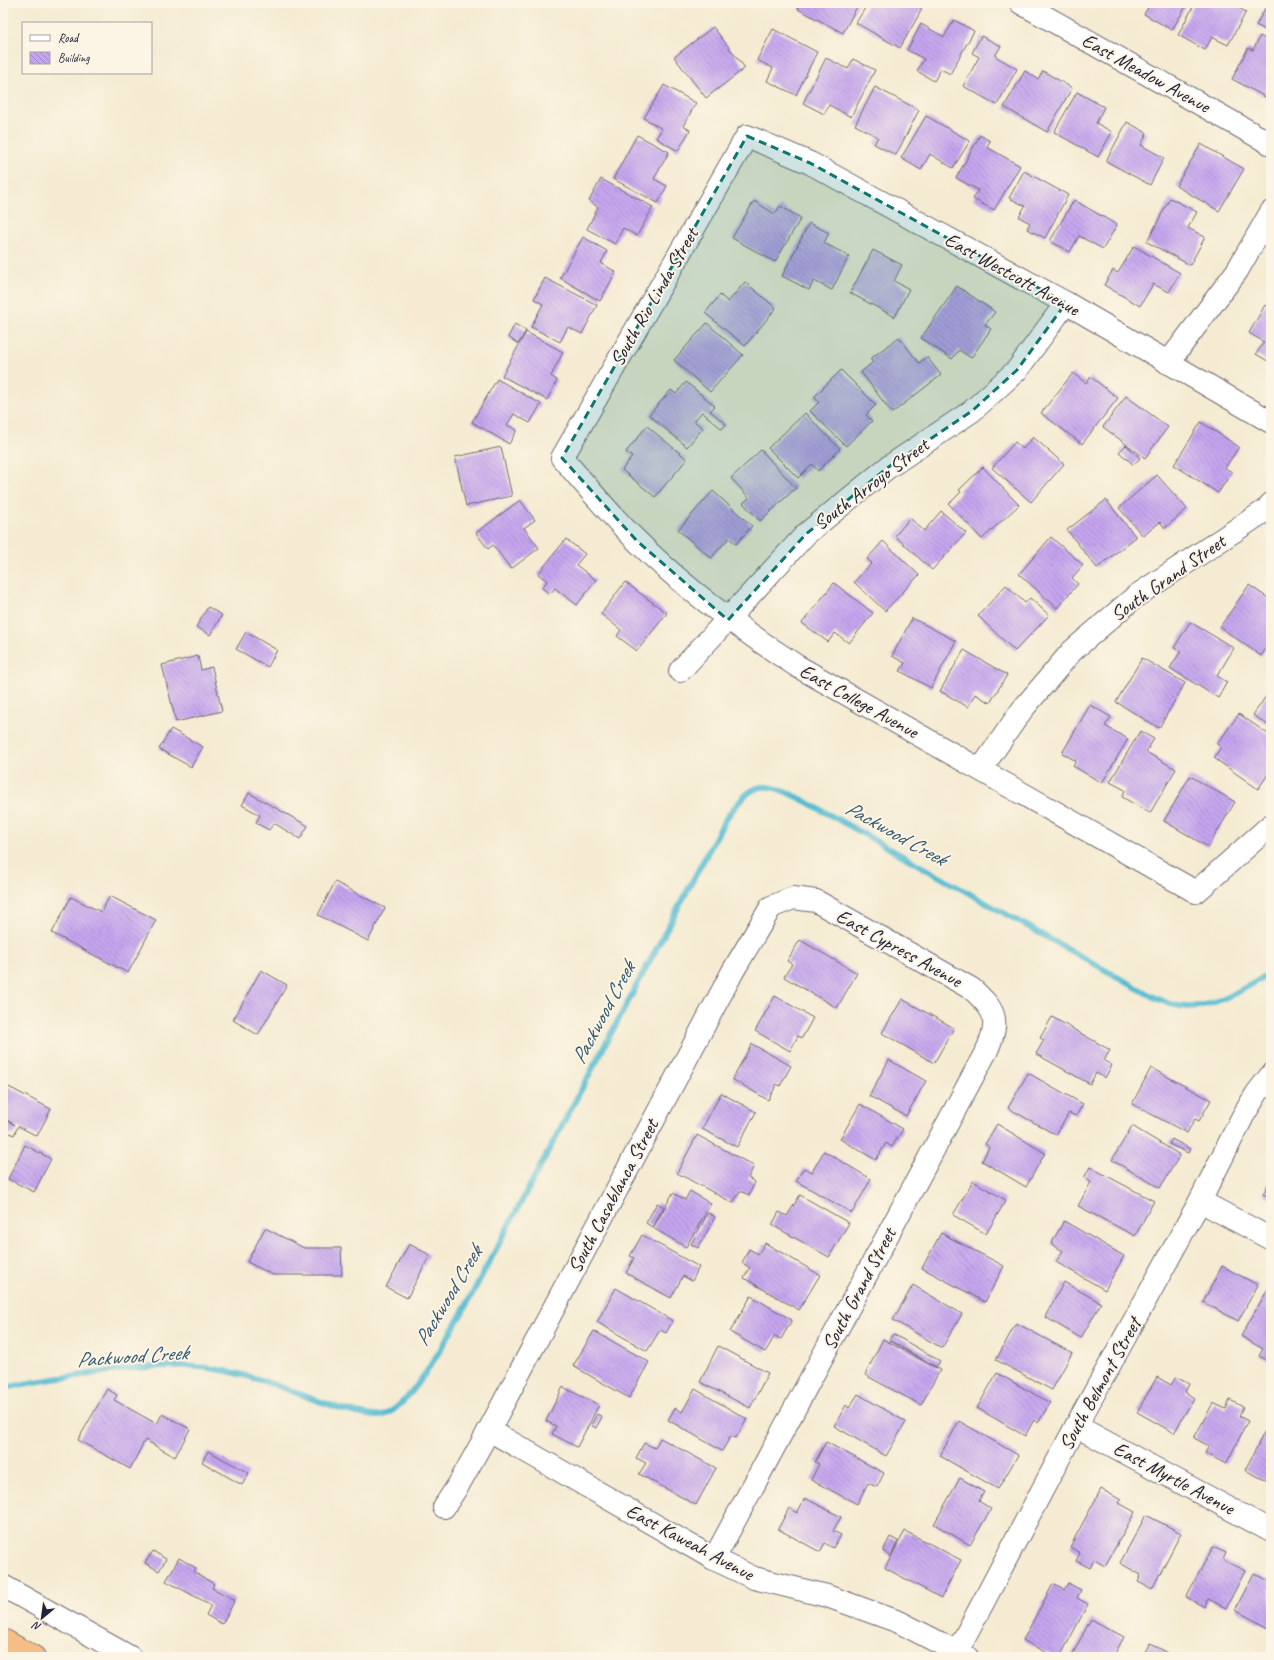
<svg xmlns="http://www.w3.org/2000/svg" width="1274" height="1660" font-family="Caveat,sans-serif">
  <defs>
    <pattern id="building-back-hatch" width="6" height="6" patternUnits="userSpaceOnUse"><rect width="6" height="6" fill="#c5a5ef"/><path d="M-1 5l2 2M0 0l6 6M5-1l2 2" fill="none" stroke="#a086c3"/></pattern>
  </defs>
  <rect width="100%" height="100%" fill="#fcf5e5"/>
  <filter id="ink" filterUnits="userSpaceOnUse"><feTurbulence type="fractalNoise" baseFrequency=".025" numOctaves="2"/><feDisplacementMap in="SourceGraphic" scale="8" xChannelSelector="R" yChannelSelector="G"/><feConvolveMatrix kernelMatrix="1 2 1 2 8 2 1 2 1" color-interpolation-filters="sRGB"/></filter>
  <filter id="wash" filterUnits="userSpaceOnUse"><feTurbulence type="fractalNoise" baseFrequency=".012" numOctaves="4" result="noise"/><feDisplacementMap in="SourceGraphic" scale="16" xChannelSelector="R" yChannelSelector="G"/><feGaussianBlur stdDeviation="0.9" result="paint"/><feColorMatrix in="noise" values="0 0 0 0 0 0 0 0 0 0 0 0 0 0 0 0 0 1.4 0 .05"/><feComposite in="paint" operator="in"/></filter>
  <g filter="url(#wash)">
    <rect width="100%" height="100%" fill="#f5ebd2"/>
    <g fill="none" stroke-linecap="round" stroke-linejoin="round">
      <path stroke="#54bcd2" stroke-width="6" d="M3,1389c24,-7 49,-10 74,-13 35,-5 71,-11 106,-10 29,1 58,7 86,17 22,7 96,39 115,32 28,-10 62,-76 78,-102l263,-493c29,-40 37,-41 80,-19l316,178c20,10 44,28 68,28 26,0 60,-21 82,-34"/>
    </g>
    <g id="blocks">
      <g fill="url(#building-back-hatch)">
        <path d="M802,3h57l-16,30 -45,-24z"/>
        <path d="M868,3h44l10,6 -22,39 -44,-25z"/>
        <path d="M1151,3h37l-16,27 -28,-16z"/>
        <path d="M1195,3h34l17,9 -18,33 -16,-8 -7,13 -27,-15z"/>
        <path d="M1268,3h3v30l-15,-8z"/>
        <path d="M954,20l20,11 -24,43 -9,-5 -7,12 -17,-10 7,-12 -17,-9 14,-26 23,13z"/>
        <path d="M713,27l32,41 -39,30 -32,-41z"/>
        <path d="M773,29l44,23 -21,43 -29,-14 6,-13 -16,-8z"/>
        <path d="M981,36l20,10 -6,10 22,13 -20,36 -34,-19 16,-29 -7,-4z"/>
        <path d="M1260,36l11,6v58l-39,-21 16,-31 5,2z"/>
        <path d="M826,58l22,11 5,-10 22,11 -24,47 -22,-12 -5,9 -21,-11z"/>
        <path d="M1025,71l13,8 5,-8 29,17 -25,44 -43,-25z"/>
        <path d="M664,85l32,18 -13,23 7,4 -12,21 -22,-13 6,-9 -18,-11z"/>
        <path d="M875,87l44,23 -23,45 -22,-11 4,-7 -23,-12z"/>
        <path d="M1077,92l27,15 -8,16 16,9 -14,25 -44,-25z"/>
        <path d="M926,116l44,25 -17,27 -23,-14 -9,16 -20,-12z"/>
        <path d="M1127,122l20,11 -6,12 23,13 -14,27 -44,-24z"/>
        <path d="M637,135l32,17 -15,27 13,7 -9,17 -45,-24z"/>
        <path d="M980,135l10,6 -3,6 33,19 -26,44 -21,-11 5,-9 -22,-12z"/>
        <path d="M1201,144l43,25 -25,42 -43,-25z"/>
        <path d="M1024,171l44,24 -23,43 -18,-9 3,-6 -11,-6 6,-11 -16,-8z"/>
        <path d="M601,179l52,28 -16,29 -14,-8 -8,16 -28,-15 11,-22 -9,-6z"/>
        <path d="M1170,198l27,14 -9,16 17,9 -15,28 -43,-23z"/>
        <path d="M1074,200l43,25 -14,24 -24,-13 -9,16 -20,-11z"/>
        <path d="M754,201l21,13 5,-8 21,12 -26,44 -43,-24z"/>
        <path d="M809,223l20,10 -5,10 25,13 -17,34 -18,-9 -5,9 -27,-14z"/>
        <path d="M583,237l24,14 -6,12 15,9 -16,29 -40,-23z"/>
        <path d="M1134,246l46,27 -11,19 -16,-8 -13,22 -36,-21 9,-15 5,3z"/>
        <path d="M873,250l29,15 -8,16 15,8 -14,28 -45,-24z"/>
        <path d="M545,278l52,27 -15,29 -14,-7 -8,15 -29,-15 12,-23 -9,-5z"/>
        <path d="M745,282l31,26 -31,38 -40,-33 15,-18 8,7z"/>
        <path d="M957,286l38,26 -10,13 6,4 -20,29 -12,-8 -7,9 -31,-21z"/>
        <path d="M1265,305l6,3v55l-15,-9 8,-12 -15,-9z"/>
        <path d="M707,323l36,32 -33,37 -36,-32z"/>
        <path d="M515,324l11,7 -8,13 -10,-7z"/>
        <path d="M526,332l37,20 -12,24 6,4 -10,20 -45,-24z"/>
        <path d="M899,337l20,26 8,-6 14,18 -49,38 -31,-41 12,-10 -3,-3z"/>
        <path d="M841,370l35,35 -10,10 6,6 -26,25 -36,-35 9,-9 -5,-5z"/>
        <path d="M1073,373l13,10 5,-6 27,21 -36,46 -41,-31z"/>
        <path d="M497,379l44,25 -11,19 -16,-9 -7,11 10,5 -8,14 -37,-22z"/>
        <path d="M686,382l29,24 -5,5 16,13 -4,5 -20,-17 -8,9 9,7 -16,19 -38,-32 22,-25 5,4z"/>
        <path d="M1126,396l42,31 -23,31 -42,-31z"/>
        <path d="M805,413l35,36 -22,22 -6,-7 -14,14 -30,-30z"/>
        <path d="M1201,422l38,25 -14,21 7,4 -14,21 -44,-28z"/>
        <path d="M647,426l40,33 -32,38 -33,-27 10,-13 -6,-5z"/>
        <path d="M1033,437l31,27 -33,38 -39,-34 23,-26 8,7z"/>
        <path d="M1126,445l14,13 -6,7 -15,-13z"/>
        <path d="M501,447l11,49 -46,10 -11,-49z"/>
        <path d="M761,450l35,38 -36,33 -17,-18 6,-5 -18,-20z"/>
        <path d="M983,467l36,38 -37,34 -33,-35 12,-12 -2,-2z"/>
        <path d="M1157,475l30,34 -22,19 -5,-6 -17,14 -24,-28z"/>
        <path d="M713,491l39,35 -16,18 -7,-6 -18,20 -33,-28z"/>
        <path d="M520,500l15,20 -11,8 15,20 -28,21 -18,-24 -5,4 -12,-16z"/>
        <path d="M1106,500l30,37 -39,31 -30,-38z"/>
        <path d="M941,511l25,22 -34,37 -37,-34 15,-18 14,13z"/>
        <path d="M1051,537l32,28 -11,13 6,6 -21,24 -38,-34z"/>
        <path d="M566,539l19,15 -9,11 20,15 -19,25 -22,-17 -5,6 -8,-6 5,-7 -9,-7z"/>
        <path d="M883,541l36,34 -34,36 -31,-29 18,-19 -5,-4z"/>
        <path d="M625,582l42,31 -30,38 -20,-15 4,-6 -20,-16z"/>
        <path d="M834,583l39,30 -24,30 -14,-10 -7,9 -26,-19z"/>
        <path d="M1006,585l19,18 5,-5 19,17 -34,36 -37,-35z"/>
        <path d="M1249,585l22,15v41l-10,15 -41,-29z"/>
        <path d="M208,607l14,8 -12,20 -14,-8z"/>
        <path d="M912,618l44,23 -25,47 -31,-17 5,-8 -13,-7z"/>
        <path d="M1190,622l44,26 -17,28 10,6 -9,16 -48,-30 11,-17 -7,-3z"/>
        <path d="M246,632l31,18 -9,17 -32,-18z"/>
        <path d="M964,650l43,25 -17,28 -15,-9 -7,13 -28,-16z"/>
        <path d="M198,656l3,14 11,-3 10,44 -46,11 -14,-57z"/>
        <path d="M1142,658l43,25 -26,45 -43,-26z"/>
        <path d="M1271,689v38l-18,-12z"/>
        <path d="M1090,705l21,12 -6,9 23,13 -26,44 -29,-17 3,-5 -14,-8z"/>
        <path d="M1239,714l32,22v34l-13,19 -44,-31 7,-11 -4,-3z"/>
        <path d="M171,729l32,18 -12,20 -32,-18z"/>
        <path d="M1140,731l14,8 -8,13 30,17 -26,44 -28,-16 3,-7 -15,-8z"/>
        <path d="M1190,776l45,26 -27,45 -44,-26z"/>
        <path d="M249,793l59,33 -8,13 -26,-16 -5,7 -13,-7 4,-8 -18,-10z"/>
        <path d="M335,882l50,26 -17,33 -50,-26z"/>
        <path d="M110,896l46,24 -28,53 -76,-40 19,-36 30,15z"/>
        <path d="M800,940l57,33 -20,35 -53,-31 8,-13 -5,-3z"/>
        <path d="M261,970l26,15 -29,50 -25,-15z"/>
        <path d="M775,996l38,22 -11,20 -4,-2 -8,15 -35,-20z"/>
        <path d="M902,999l52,29 -20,35 -52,-30z"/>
        <path d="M1052,1017l58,33 -6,11 8,4 -7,13 -9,-5 -6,11 -54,-30 8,-14 -4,-2z"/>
        <path d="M752,1044l39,22 -11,20 -3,-2 -9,16 -36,-21z"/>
        <path d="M889,1060l37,21 -20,35 -37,-20z"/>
        <path d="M1151,1068l60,32 -12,21 -4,-2 -8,14 -55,-29z"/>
        <path d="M1028,1073l55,31 -7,12 -7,-3 -13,22 -48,-27z"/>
        <path d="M3,1084l48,25 -14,27 -19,-10 -4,9 -11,-5 5,-9 7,4 -12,-7z"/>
        <path d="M721,1093l35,19 -19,35 -35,-18z"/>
        <path d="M860,1104l43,25 -11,18 -6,-4 -10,17 -36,-21z"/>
        <path d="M997,1124l48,29 -19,34 -44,-26 7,-14 -4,-3z"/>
        <path d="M1132,1126l48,29 -20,33 -48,-28z"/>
        <path d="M697,1135l57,31 -6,12 7,4 -6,13 -9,-4 -7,12 -56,-30z"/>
        <path d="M1172,1139l18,10 -2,4 -19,-9z"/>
        <path d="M25,1145l26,14 -17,33 -26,-13z"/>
        <path d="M824,1151l47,28 -19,34 -56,-32 8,-13 8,4z"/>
        <path d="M1090,1167l64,34 -19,35 -57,-30 13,-24 -7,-4z"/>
        <path d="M1271,1179v19l-8,-4z"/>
        <path d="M973,1181l33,19 -20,34 -33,-19z"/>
        <path d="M690,1191l21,13 -25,43 -33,-19 20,-35 12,7z"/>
        <path d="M800,1195l49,28 -20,34 -57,-32 7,-13 8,4z"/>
        <path d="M657,1203l7,4 -12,20 -6,-4z"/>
        <path d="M708,1213l7,4 -17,31 -7,-4z"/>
        <path d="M1064,1221l60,35 -19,34 -49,-28 7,-11 -12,-7z"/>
        <path d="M265,1228l39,20h37l1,27h-69l-26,-13z"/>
        <path d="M941,1233l63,33 -19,36 -63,-34z"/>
        <path d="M642,1235l57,32 -7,14 -9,-5 -12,22 -45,-25 8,-15 -4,-2z"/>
        <path d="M765,1243l55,32 -21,35 -55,-32 6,-10 -8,-5 7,-14 9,5z"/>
        <path d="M409,1244l21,11 -23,43 -21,-11z"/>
        <path d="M1222,1266l36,19 -20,36 -35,-19z"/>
        <path d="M1064,1282l37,21 -20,35 -36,-21z"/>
        <path d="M913,1285l49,29 -20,34 -49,-28z"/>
        <path d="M616,1288l57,33 -7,12 -6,-3 -13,21 -50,-29z"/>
        <path d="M1268,1289l3,1v73l-12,-7 4,-7 -22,-13z"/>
        <path d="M751,1296l41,24 -11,19 -6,-3 -10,16 -35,-20z"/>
        <path d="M1016,1323l56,30 -20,37 -56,-30z"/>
        <path d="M594,1331l55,31 -20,36 -56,-32z"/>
        <path d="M893,1334l47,27 -4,6 -47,-27z"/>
        <path d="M883,1339l57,31 -19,35 -56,-30z"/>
        <path d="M718,1346l50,27 -18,35 -50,-26z"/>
        <path d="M997,1373l53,30 -12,20 -4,-3 -9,16 -48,-28z"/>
        <path d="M1157,1377l14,8 5,-8 13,7 -4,8 9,6 -20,35 -37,-21z"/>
        <path d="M563,1387l36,18 -22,42 -25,-13 4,-8 -10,-5z"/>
        <path d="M107,1389l10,6 -3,5 43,24 5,-10 28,15 -15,28 -30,-17 -15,29 -52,-29z"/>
        <path d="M695,1389l52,30 -11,19 -5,-2 -9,15 -54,-31 7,-12 7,4z"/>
        <path d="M858,1394l48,28 -20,34 -52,-30 12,-21 3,3z"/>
        <path d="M1230,1400l13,7 -4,9 9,5 -22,43 -21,-11 4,-7 -15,-8 19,-35 13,6z"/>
        <path d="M597,1414l5,3 -6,11 -5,-3z"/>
        <path d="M1271,1419v64l-26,-13z"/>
        <path d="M959,1421l59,34 -20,34 -58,-33z"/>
        <path d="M660,1438l56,30 -20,37 -57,-31 7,-11 -10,-5 8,-15 11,5z"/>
        <path d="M826,1442l58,31 -7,14 -9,-4 -11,21 -46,-24 8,-16 -4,-2z"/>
        <path d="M208,1451l41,22 -7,12 -40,-23z"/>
        <path d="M960,1478l24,14 -5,9 12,8 -21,36 -36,-21z"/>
        <path d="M1101,1489l20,11 -2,3 16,9 -30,54 -11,-6 -4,8 -14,-7 4,-8 -10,-6z"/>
        <path d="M805,1498l36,19 -8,14 8,4 -8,13 -8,-5 -5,9 -42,-23 11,-21 8,5z"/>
        <path d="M1146,1515l35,18 -29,56 -14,-7 3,-7 -21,-12z"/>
        <path d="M905,1531l56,29 -20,38 -56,-30z"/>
        <path d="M890,1537l8,4 -7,15 -8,-5z"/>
        <path d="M1213,1547l13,6 -3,7 22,11 -19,37 -18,-9 -4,8 -18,-10z"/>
        <path d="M153,1551l13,8 -7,12 -14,-8z"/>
        <path d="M179,1558l17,10 -2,4 20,12 -2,4 23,12 -13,24 -16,-9 5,-10 -45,-24z"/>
        <path d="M1254,1573l17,9v47l-36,-19z"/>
        <path d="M1068,1583l13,7 -4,8 11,6 -28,53h-6l-31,-17 30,-56 11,6z"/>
        <path d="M1091,1619l33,18 -11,20h-42z"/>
        <path d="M1150,1643l25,14h-33z"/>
      </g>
    </g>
  </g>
  <g filter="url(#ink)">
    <use href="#blocks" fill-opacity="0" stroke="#6c6870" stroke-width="1"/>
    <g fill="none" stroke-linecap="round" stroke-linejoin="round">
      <g stroke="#6c6870" stroke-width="24">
        <g id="minor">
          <path d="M1021,3l250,141"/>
          <path d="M1168,363l69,-92 34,-59"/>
          <path d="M1271,422l-205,-119 -256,-140 -63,-27 -185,322c25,28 48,57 75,83 48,48 103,88 160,125l399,226 75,-67"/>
          <path d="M680,671l126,-137 81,-66 85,-57 45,-41 49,-67"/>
          <path d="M981,769l41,-59 50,-59 64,-55 130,-86 5,-6"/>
          <path d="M1200,1201l71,38"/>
          <path d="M1076,1426l195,105"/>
          <path d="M489,1430l225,129 40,19 73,18 72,26 68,35"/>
          <path d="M444,1507l15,-23 30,-54 244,-459 38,-64 22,-9 23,3 156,88c23,21 28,29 16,59l-274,511"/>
          <path d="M3,1586l127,71"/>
          <path d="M957,1652l119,-226 124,-225 43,-85 14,-23 14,-18"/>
        </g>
      </g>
      <g stroke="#6c6870" stroke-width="24">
        <path id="highway" d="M3,1640l31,17"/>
      </g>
      <use href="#minor" stroke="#fff" stroke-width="22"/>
      <use href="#highway" stroke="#f6be87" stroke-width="22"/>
    </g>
  </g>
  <path fill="#0f766e" fill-opacity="0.2" stroke="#0f766e" stroke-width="3" stroke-dasharray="8 5" stroke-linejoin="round" d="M747,136l63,27 256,140 -49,67 -45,41 -85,57 -81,66 -78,86 -91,-79 -75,-83z"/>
  <g text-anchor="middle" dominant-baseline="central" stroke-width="4" stroke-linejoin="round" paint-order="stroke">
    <g font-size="20" fill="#22223b" stroke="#fcf5e5">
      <text transform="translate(1146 73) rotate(29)">East Meadow Avenue</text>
      <text transform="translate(1012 274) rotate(29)">East Westcott Avenue</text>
      <text transform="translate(654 297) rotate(-60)">South Rio Linda Street</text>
      <text transform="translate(871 484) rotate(-37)">South Arroyo Street</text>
      <text transform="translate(1168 578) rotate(-35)">South Grand Street</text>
      <text transform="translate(859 701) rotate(29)">East College Avenue</text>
      <text transform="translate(899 948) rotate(29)">East Cypress Avenue</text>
      <text transform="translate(613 1196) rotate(-62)">South Casablanca Street</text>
      <text transform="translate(859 1289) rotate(-62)">South Grand Street</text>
      <text transform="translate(1100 1384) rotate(-61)">South Belmont Street</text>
      <text transform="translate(1174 1478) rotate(28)">East Myrtle Avenue</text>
      <text transform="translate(690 1542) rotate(28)">East Kaweah Avenue</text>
    </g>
    <g font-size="21" font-style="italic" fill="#345870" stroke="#fcf5e5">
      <text transform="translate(896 833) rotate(29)">Packwood Creek</text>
      <text transform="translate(603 1013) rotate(-62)">Packwood Creek</text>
      <text transform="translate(448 1296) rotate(-59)">Packwood Creek</text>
      <text transform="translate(132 1356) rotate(-4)">Packwood Creek</text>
    </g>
  </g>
  <rect width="1274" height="1660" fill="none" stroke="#fcf5e5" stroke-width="16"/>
  <rect x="22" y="22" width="130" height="52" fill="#fcf5e5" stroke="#a5a1a1"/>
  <rect x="30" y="35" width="20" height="6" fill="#ffffff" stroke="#a5a1a1"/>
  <text x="58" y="42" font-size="12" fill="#22223b">Road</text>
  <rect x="30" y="52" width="20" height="12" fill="url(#building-back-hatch)" stroke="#a5a1a1"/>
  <text x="58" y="62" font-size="12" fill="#22223b">Building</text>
  <g transform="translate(42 1618) rotate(209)" stroke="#fcf5e5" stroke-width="3" paint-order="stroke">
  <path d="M0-3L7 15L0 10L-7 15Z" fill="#22223b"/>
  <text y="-6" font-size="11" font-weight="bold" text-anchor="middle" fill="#22223b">N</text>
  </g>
</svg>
